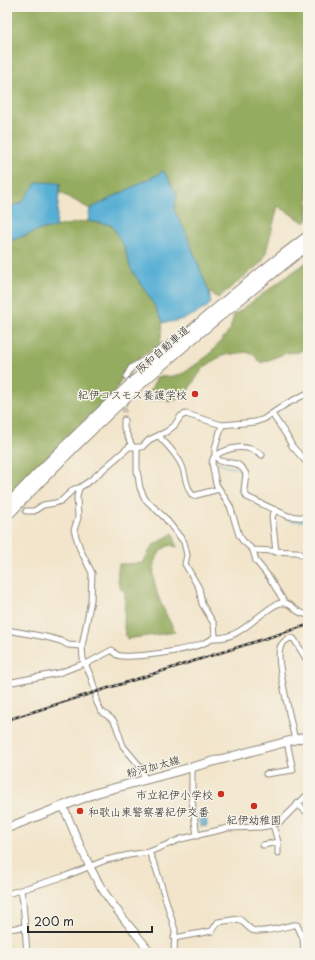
<svg xmlns="http://www.w3.org/2000/svg" width="315" height="960" font-family="'Playpen Sans','Klee One',sans-serif">
  <rect width="100%" height="100%" fill="#f7f3e8"/>
  <filter id="ink" filterUnits="userSpaceOnUse"><feTurbulence type="fractalNoise" baseFrequency=".025" numOctaves="2"/><feDisplacementMap in="SourceGraphic" scale="8" xChannelSelector="R" yChannelSelector="G"/><feConvolveMatrix kernelMatrix="1 2 1 2 8 2 1 2 1" color-interpolation-filters="sRGB"/></filter>
  <filter id="wash" filterUnits="userSpaceOnUse"><feTurbulence type="fractalNoise" baseFrequency=".012" numOctaves="4" result="noise"/><feDisplacementMap in="SourceGraphic" scale="16" xChannelSelector="R" yChannelSelector="G"/><feGaussianBlur stdDeviation="0.9" result="paint"/><feColorMatrix in="noise" values="0 0 0 0 0 0 0 0 0 0 0 0 0 0 0 0 0 1.4 0 .05"/><feComposite in="paint" operator="in"/></filter>
  <g filter="url(#wash)">
    <rect width="100%" height="100%" fill="#f2e5cb"/>
    <g fill="#94ac5e" stroke="#606c44">
      <path d="M7,7h301v213l-3,3 -27,-17 -12,46 -4,10 -44,36 -9,-6 -23,-59 -12,-23 3,-15 -13,-24 -74,38 -31,-17 1,-9 -39,20 -14,5z"/>
      <path d="M88,221l24,4 12,21 7,23 18,27 14,26 -3,22 -32,21 -13,27 -105,101 -3,-1v-250l36,-13z"/>
      <path d="M308,261v85l-9,6 -13,1 -25,10 -7,-8 -7,-3 -22,3 -9,4 -13,9 -18,27 -17,7 -4,-4 -6,2h-13l12,-23 18,-1 9,-3 25,-18 21,-25 4,-15z"/>
      <path d="M173,533l4,14 -7,-2c-3,2 -9,4 -10,7 -17,25 4,57 15,80l-48,7 -3,-10 1,-36c-9,-8 -8,-18 -6,-29l24,-1 9,-17z"/>
    </g>
    <g fill="#56afd4" stroke="#406d80">
      <path d="M164,171l13,24 -3,15 12,23 23,59 2,11c-9,10 -35,21 -48,19l-14,-26 -18,-27 -7,-23 -12,-21 -24,-4 2,-12z"/>
      <path d="M37,182l23,1 -4,44 -13,2 -36,13v-34l14,-5z"/>
      <path d="M206,812l1,14 -7,1 -2,-14z"/>
    </g>
    <g fill="none" stroke-linecap="round" stroke-linejoin="round">
      <g stroke="#56afd4" stroke-width="1">
        <path d="M217,462l11,5 8,1 6,5v4l-2,13 3,7 1,1"/>
        <path d="M258,505l14,8"/>
        <path d="M275,514l16,7h13l4,1"/>
      </g>
    </g>
  </g>
  <g filter="url(#ink)">
    <g fill="none" stroke-linecap="round" stroke-linejoin="round">
      <path stroke="#cac0ab" stroke-width="5" stroke-dasharray="5 2.5" stroke-linecap="butt" d="M124,420l1,-20"/>
      <g stroke="#8e887b" stroke-width="7">
        <g id="street">
          <path d="M126,377l5,-9 20,-12 16,-12"/>
          <path d="M272,414l13,19 7,13 16,18"/>
          <path d="M124,420v8l8,18"/>
          <path d="M222,425l-7,23v8l-2,3 -1,4 4,21 14,22 9,29 4,6 10,9 40,2h4l11,6"/>
          <path d="M158,435c8,9 19,19 24,31 5,12 2,18 11,30l26,-7"/>
          <path d="M262,455c-14,-11 -32,-9 -47,1l5,5 17,3 6,5 3,5 -2,16 3,7 41,19 20,2"/>
          <path d="M79,488l-2,9 1,21 -4,12 6,19 12,24 -1,27 -9,46 1,13 8,18 5,17v7l5,10 12,9 3,5 7,21 16,19 6,14"/>
          <path d="M276,510l-4,6 4,36"/>
          <path d="M26,511h8l9,-6 12,-2 6,-2 13,-12 5,-1 12,-8 38,-33h13l7,-7 17,-8 8,-6 7,-10 5,-2 36,11 33,-3 9,-3 22,-15 22,-11"/>
          <path d="M253,550l3,11 13,16 16,26"/>
          <path d="M7,630l39,7 15,4 7,4 14,1"/>
          <path d="M214,638c22,1 34,-14 51,-26 4,-3 10,-8 16,-9 11,-2 16,13 27,11"/>
          <path d="M86,664l26,-14c3,4 5,6 10,6 15,2 88,-7 93,-21l-1,-11 -12,-20 -3,-16 -14,-24 2,-9 -3,-13 -19,-24 -20,-19 -5,-11 -3,-18v-22"/>
          <path d="M7,683l52,-10 26,-10"/>
          <path d="M295,740c-5,-21 -9,-41 -13,-61 -1,-9 -5,-22 -2,-31 1,-5 6,-8 10,-10l4,1 14,23"/>
          <path d="M192,767v33l5,36"/>
          <path d="M266,774l27,-4 -6,-28"/>
          <path d="M297,804l11,9"/>
          <path d="M273,825l5,17v11"/>
          <path d="M263,845l15,-3"/>
          <path d="M149,852l7,16 19,62 -1,23"/>
          <path d="M21,891l2,11 4,51"/>
          <path d="M7,894l59,-18 40,-16 23,-5 20,-3 32,-13 47,-11 33,-1 12,-2 8,-4 27,-27"/>
          <path d="M7,929l18,-2"/>
          <path d="M174,938l38,-7 6,-9 21,-3c5,3 8,8 13,11 7,4 33,-3 41,-5h4l6,13 1,15"/>
        </g>
      </g>
      <g stroke="#8e887b" stroke-width="9">
        <path id="secondary" d="M63,806c12,27 22,55 38,81 14,23 33,44 50,66"/>
      </g>
      <g stroke="#8e887b" stroke-width="10">
        <path id="primary" d="M7,828l89,-35 212,-57"/>
      </g>
      <g stroke="#8e887b" stroke-width="11">
        <g id="highway">
          <path d="M7,505c93,-97 193,-188 301,-269"/>
          <path d="M7,516c52,-55 105,-108 162,-157 45,-40 92,-76 139,-114"/>
        </g>
      </g>
      <use href="#street" stroke="#fff" stroke-width="5"/>
      <use href="#secondary" stroke="#fff" stroke-width="7"/>
      <use href="#primary" stroke="#fff" stroke-width="8"/>
      <use href="#highway" stroke="#fff" stroke-width="9"/>
      <g stroke="#2b2b2b" stroke-width="2.5">
        <path id="rail" d="M7,720l301,-95"/>
      </g>
      <use href="#rail" stroke="#f7f3e8" stroke-width="1" stroke-dasharray="3" stroke-linecap="butt"/>
    </g>
  </g>
  <g fill="#c8321e" stroke="#f7f3e8" stroke-width="1.5">
    <circle cx="195" cy="394" r="4"/>
    <circle cx="221" cy="794" r="4"/>
    <circle cx="254" cy="806" r="4"/>
    <circle cx="80" cy="811" r="4"/>
  </g>
  <g text-anchor="middle" dominant-baseline="central" stroke-width="3" stroke-linejoin="round" paint-order="stroke">
    <g font-size="11" fill="#2b2b2b" stroke="#f7f3e8">
      <text transform="translate(162 349) rotate(-41)">阪和自動車道</text>
      <text transform="translate(153 766) rotate(-15)">粉河加太線</text>
    </g>
    <g font-size="11" fill="#2b2b2b" stroke="#f7f3e8" text-anchor="end">
      <text x="187" y="394">紀伊コスモス養護学校</text>
      <text x="213" y="794">市立紀伊小学校</text>
      <text x="88" y="811" text-anchor="start">和歌山東警察署紀伊交番</text>
      <text x="254" y="819" text-anchor="middle">紀伊幼稚園</text>
    </g>
  </g>
  <rect width="315" height="960" fill="none" stroke="#f7f3e8" stroke-width="24"/>
  <path d="M28 926v6h124v-6" fill="none" stroke="#2b2b2b" stroke-width="2"/>
  <text x="34" y="926" font-size="12" fill="#2b2b2b" stroke="#f7f3e8" stroke-width="3" paint-order="stroke">200 m</text>
</svg>
